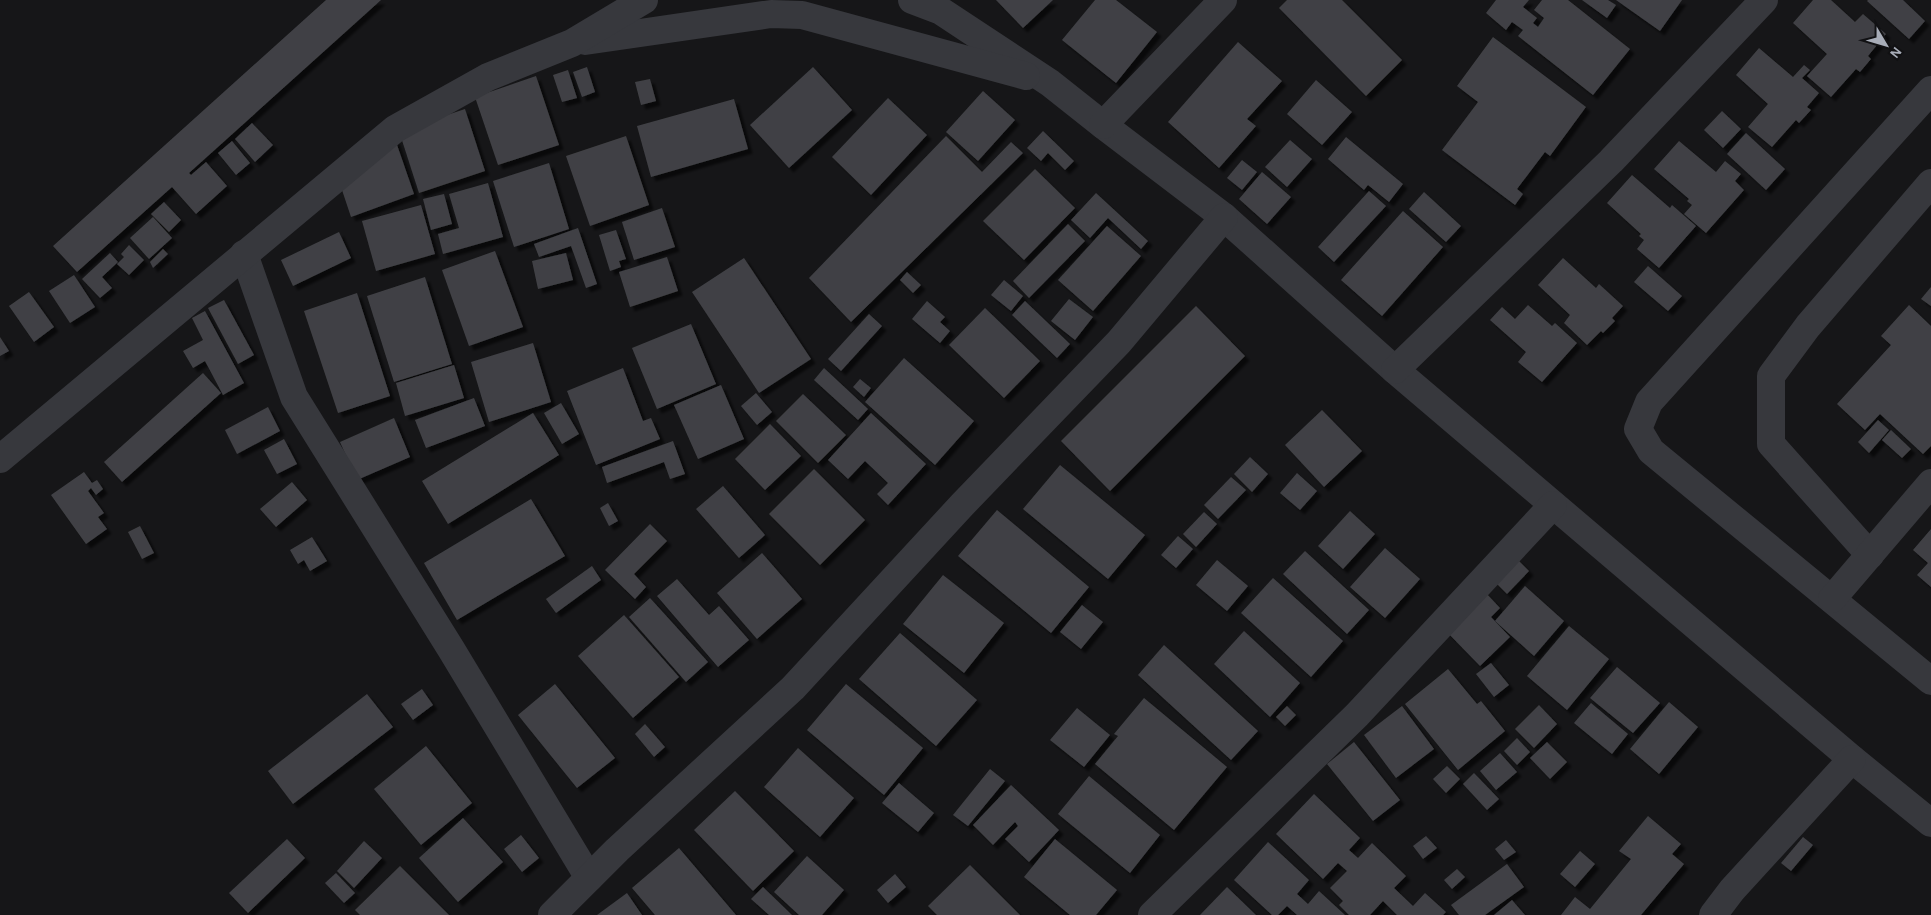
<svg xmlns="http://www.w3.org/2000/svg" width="1931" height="915" font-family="'Alegreya Sans',sans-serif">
  <defs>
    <filter id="shadow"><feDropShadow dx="4.5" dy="4.5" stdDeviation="1" flood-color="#0009"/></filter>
  </defs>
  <rect width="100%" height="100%" fill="#161618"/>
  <g fill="#404145" filter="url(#shadow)">
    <path d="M326,0h55l-192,173 2,2 15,-13 21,24 -31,28 -24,-27 -95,85 -24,-26z"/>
    <path d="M996,0h57l-30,28z"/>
    <path d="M1095,0h21l41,32 -41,51 -54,-43z"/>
    <path d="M1287,0h55l60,60 -36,36 -87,-88z"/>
    <path d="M1496,0h33l-6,7 14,11 -4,5 5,4 6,-9 -10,-8 8,-10h26l62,49 -37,46 -75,-59 5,-6 -11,-8 -6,8 -20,-17z"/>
    <path d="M1582,0h26l8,5 -9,13z"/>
    <path d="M1616,0h66l-22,31z"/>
    <path d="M1813,0h18l24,22 8,-8 23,20 -18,22 3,3 -11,13 -4,-3 -25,28 -24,-21 20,-22 -34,-31z"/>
    <path d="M1868,0h35l22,21 -16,18 -42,-38z"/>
    <path d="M1493,37l93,70 -36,49 -5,-4 -28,37 6,5 -8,11 -73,-55 36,-48 -21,-16z"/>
    <path d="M1238,42l44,39 -35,38 9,7 -37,42 -51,-46z"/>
    <path d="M1759,48l34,29 11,-12 6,5 -8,8 17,15 -12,14 4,3 -12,13 -3,-3 -24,27 -24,-20 20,-23 -32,-29z"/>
    <path d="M587,67l8,25 -13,5 -9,-25z"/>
    <path d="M813,67l39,43 -63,58 -39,-43z"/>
    <path d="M568,70l9,28 -15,4 -9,-27z"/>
    <path d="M536,76l23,69 -61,20 -23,-68z"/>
    <path d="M650,79l6,22 -15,4 -6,-23z"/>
    <path d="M1316,80l36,32 -30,33 -35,-31z"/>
    <path d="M983,91l32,29 -37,41 -32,-29z"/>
    <path d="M888,98l39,37 -56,60 -39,-38z"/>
    <path d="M734,99l14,50 -97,28 -14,-51z"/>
    <path d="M465,109l20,62 -66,22 -20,-62z"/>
    <path d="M1722,111l19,18 -18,19 -19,-18z"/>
    <path d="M252,123l21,22 -18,17 -20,-23z"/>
    <path d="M1043,131l31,30 -9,9 -17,-17 -7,8 -14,-13z"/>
    <path d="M1746,133l39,36 -19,21 -39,-36z"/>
    <path d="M626,136l23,69 -59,21 -24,-70z"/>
    <path d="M946,136l36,36 29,-30 12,11 -172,169 -42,-44z"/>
    <path d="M1346,137l57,47 -14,18 -21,-17 -4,5 -36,-31z"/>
    <path d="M395,139l19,55 -63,23 -11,-33z"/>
    <path d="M1290,140l22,19 -25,28 -22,-20z"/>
    <path d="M232,141l18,22 -14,12 -18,-22z"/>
    <path d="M1679,141l37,31 9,-11 16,13 -6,7 9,9 -38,43 -22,-19 8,-9 -5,-4 2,-2 -35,-30z"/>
    <path d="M1242,160l15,12 -15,18 -15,-12z"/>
    <path d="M549,163l20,66 -55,18 -21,-66z"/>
    <path d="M1035,169l40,39 -51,52 -41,-39z"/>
    <path d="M1262,172l29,25 -24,27 -28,-25z"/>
    <path d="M1632,175l38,33 2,-3 24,21 -37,42 -22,-19 7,-9 -5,-4 2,-2 -34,-31z"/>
    <path d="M488,183l15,54 -60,17 -5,-20 21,-6 -10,-34z"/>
    <path d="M1369,191l17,15 -52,56 -16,-15z"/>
    <path d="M1424,192l37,34 -15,16 -37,-33z"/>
    <path d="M1096,193l52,48 -7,8 -33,-31 -18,20 -19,-18z"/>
    <path d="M444,194l8,30 -21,6 -8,-31z"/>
    <path d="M164,202l17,18 -12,12 -18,-18z"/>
    <path d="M421,205l14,49 -59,17 -14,-50z"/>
    <path d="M662,208l13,39 -41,13 -12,-38z"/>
    <path d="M1403,211l40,36 -61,69 -41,-36z"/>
    <path d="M153,217l19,21 -23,21 -19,-21z"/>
    <path d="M1068,224l17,17 -56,57 -16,-17z"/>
    <path d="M1107,226l34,30 -48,55 -35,-31z"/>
    <path d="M578,228l19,56 -11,4 -15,-42 -32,11 -5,-13z"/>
    <path d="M616,230l10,29 -7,2 2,6 -11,4 -11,-36z"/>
    <path d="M339,232l12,26 -58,28 -12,-26z"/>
    <path d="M129,245l15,15 -15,15 -12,-11 7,-7 -3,-3z"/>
    <path d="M163,249l5,5 -15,14 -3,-6z"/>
    <path d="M495,251l28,76 -54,19 -27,-76z"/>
    <path d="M110,253l8,9 -16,15 10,11 -12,10 -18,-19z"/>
    <path d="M566,253l7,27 -35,9 -6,-28z"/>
    <path d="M667,257l11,34 -48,16 -11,-35z"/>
    <path d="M744,258l67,101 -52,34 -67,-101z"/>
    <path d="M1563,258l33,30 3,-4 24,22 -11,12 3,3 -12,12 -2,-2 -14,14 -23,-22 6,-8 -32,-30z"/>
    <path d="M1648,266l34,30 -14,15 -34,-29z"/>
    <path d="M907,272l14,13 -8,8 -13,-13z"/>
    <path d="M74,275l21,32 -25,16 -21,-32z"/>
    <path d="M425,277l27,87 -58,18 -27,-86z"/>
    <path d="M1004,280l19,16 -12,15 -20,-16z"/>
    <path d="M1931,287v19l-10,-7z"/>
    <path d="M29,292l25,35 -20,15 -25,-36z"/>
    <path d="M357,293l33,103 -52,17 -34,-102z"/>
    <path d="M1069,299l24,18 -18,23 -24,-19z"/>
    <path d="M224,300l30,55 -16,9 -30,-56z"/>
    <path d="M927,301l18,16 -5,5 10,9 -10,12 -28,-24z"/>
    <path d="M1025,301l45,43 -13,14 -45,-43z"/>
    <path d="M1528,305l24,21 3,-3 22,20 -35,39 -24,-20 8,-10 -36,-32 12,-13 13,12z"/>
    <path d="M1909,305l22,21v120l-8,8 -43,-40 -15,16 -28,-26 54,-59 -10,-9z"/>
    <path d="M1196,306l49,50 -135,135 -49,-50z"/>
    <path d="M985,308l55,53 -36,37 -55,-53z"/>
    <path d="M205,311l39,72 -21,12 -18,-34 -12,7 -10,-17 20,-11 -11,-22z"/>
    <path d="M869,314l13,12 -41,45 -13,-12z"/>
    <path d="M691,324l25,60 -59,25 -25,-61z"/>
    <path d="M0,337l9,14 -9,5z"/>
    <path d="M533,343l18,59 -62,20 -18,-60z"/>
    <path d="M904,358l70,63 -39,44 -70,-63z"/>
    <path d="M454,365l10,33 -59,18 -9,-33z"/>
    <path d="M623,368l20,53 8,-3 9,21 -64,26 -29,-74z"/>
    <path d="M824,368l44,41 -10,11 -44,-40z"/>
    <path d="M203,373l18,20 -99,89 -18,-20z"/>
    <path d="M860,379l11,9 -7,9 -11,-10z"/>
    <path d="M721,385l23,54 -46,20 -24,-54z"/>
    <path d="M756,393l16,19 -15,13 -16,-19z"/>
    <path d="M803,394l43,41 -28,28 -42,-42z"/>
    <path d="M474,398l11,28 -59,22 -11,-28z"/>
    <path d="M561,403l18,31 -17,10 -18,-31z"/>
    <path d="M268,407l12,24 -43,23 -12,-24z"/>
    <path d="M1322,410l40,41 -38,36 -39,-42z"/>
    <path d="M533,413l26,42 -111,69 -26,-43z"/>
    <path d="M871,413l55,51 -38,41 -11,-11 11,-11 -23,-22 -17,18 -20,-19z"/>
    <path d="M394,418l16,39 -53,23 -17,-38z"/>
    <path d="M1878,420l11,10 -20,23 -11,-11z"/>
    <path d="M770,424l31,32 -36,34 -30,-31z"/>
    <path d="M1891,430l20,19 -9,9 -20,-18z"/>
    <path d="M284,439l13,25 -20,10 -13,-24z"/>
    <path d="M673,441l12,33 -15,5 -6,-17 -57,21 -5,-16z"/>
    <path d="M1250,457l18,17 -16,18 -18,-18z"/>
    <path d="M1060,465l85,70 -37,44 -85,-70z"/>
    <path d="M814,469l51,51 -45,45 -51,-51z"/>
    <path d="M84,472l8,11 5,-3 6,9 -7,6 -5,-7 -3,3 16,22 -6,4 9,12 -21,15 -35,-49z"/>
    <path d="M1297,473l20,18 -17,19 -20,-17z"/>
    <path d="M1231,477l15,13 -28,29 -14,-14z"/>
    <path d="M292,482l15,18 -31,27 -16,-18z"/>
    <path d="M723,486l42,49 -26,23 -43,-49z"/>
    <path d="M531,499l34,57 -108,64 -33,-57z"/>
    <path d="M608,503l10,18 -9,5 -9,-18z"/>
    <path d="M997,510l92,77 -38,46 -93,-77z"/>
    <path d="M1350,511l25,23 -32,35 -25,-23z"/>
    <path d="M1204,512l13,12 -21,23 -13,-13z"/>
    <path d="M650,524l17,17 -33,33 12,13 -11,12 -30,-29z"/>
    <path d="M140,526l14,27 -12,6 -14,-27z"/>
    <path d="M1931,529v58l-14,-12 11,-12 -15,-13z"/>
    <path d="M1178,536l15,13 -17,19 -15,-13z"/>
    <path d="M312,537l15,24 -17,10 -6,-11 -6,4 -8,-14z"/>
    <path d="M1385,548l35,31 -35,39 -35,-31z"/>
    <path d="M1305,551l64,59 -22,24 -64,-60z"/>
    <path d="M762,553l40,46 -45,40 -40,-46z"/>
    <path d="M1517,559l12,12 -22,23 -12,-12z"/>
    <path d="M1217,560l31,26 -21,25 -31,-26z"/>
    <path d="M592,566l9,14 -45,33 -10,-14z"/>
    <path d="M943,575l61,48 -40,50 -61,-49z"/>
    <path d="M1273,578l70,63 -32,36 -70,-64z"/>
    <path d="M677,579l32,36 10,-9 30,34 -31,27 -61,-71z"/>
    <path d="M1525,586l39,35 -30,35 -39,-35z"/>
    <path d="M1485,592l15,16 -9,9 19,20 -30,29 -35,-36z"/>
    <path d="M650,598l58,64 -22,20 -57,-65z"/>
    <path d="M1082,605l21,17 -22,27 -21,-17z"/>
    <path d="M624,615l55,62 -46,41 -55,-62z"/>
    <path d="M1569,626l40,33 -42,51 -40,-34z"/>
    <path d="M1244,631l56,52 -30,34 -56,-53z"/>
    <path d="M900,633l77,67 -41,46 -77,-67z"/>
    <path d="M1164,645l94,86 -27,29 -93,-85z"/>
    <path d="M1491,663l18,22 -15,12 -18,-23z"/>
    <path d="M1617,667l43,36 -27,30 -43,-35z"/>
    <path d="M1448,669l29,35 4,-3 24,30 -47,39 -53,-66z"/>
    <path d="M555,684l60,74 -38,30 -59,-73z"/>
    <path d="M846,684l77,64 -39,47 -77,-65z"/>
    <path d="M422,689l11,16 -20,15 -12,-16z"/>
    <path d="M367,694l26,33 -100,77 -25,-33z"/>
    <path d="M1144,698l83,69 -53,63 -79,-66 23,-28 -4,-2z"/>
    <path d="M1669,702l29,25 -39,47 -29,-25z"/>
    <path d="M1591,703l37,31 -16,20 -38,-31z"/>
    <path d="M1539,705l18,19 -23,24 -19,-19z"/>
    <path d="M1287,706l9,9 -11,11 -9,-9z"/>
    <path d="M1402,706l32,43 -38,29 -32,-43z"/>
    <path d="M1077,708l33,27 -26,32 -34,-27z"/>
    <path d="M645,724l20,23 -11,10 -19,-23z"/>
    <path d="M1517,738l13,14 -13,13 -13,-14z"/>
    <path d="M1354,742l46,58 -27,21 -46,-57z"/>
    <path d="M1547,742l20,20 -17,17 -20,-21z"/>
    <path d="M426,746l46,57 -51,42 -47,-56z"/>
    <path d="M798,748l56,50 -34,39 -56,-50z"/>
    <path d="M1500,753l17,19 -21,18 -16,-19z"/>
    <path d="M1447,766l13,13 -14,14 -13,-14z"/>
    <path d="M990,769l15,12 -37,45 -15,-11z"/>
    <path d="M1474,773l25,26 -12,11 -24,-26z"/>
    <path d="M1089,776l71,59 -30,38 -72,-59z"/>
    <path d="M899,783l35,30 -16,19 -36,-29z"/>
    <path d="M1011,785l48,45 -30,32 -24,-23 13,-13 -3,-4 -22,23 -20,-20z"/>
    <path d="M735,791l59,60 -41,40 -59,-61z"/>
    <path d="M1314,794l46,44 -11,12 9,8 14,-15 34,33 -12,12 19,18 12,-13 21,19 -3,3h-46l-14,-14 -13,14h-21l-10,-10 4,-4 -13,-13 17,-17 -9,-8 -15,16 -47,-45z"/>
    <path d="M1648,816l33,28 -9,10 12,10 -43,51h-80l14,-18 15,12 41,-50 -12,-8z"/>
    <path d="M463,818l40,44 -45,40 -39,-44z"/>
    <path d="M521,835l18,23 -17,14 -18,-23z"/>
    <path d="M1426,836l11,12 -14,11 -10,-13z"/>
    <path d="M1803,837l10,8 -22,26 -10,-8z"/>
    <path d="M287,839l18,19 -57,55 -19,-20z"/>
    <path d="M1055,839l62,51 -21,25h-26l-46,-38z"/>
    <path d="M1506,840l10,12 -12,8 -9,-11z"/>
    <path d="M364,841l18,17 -28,30 -17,-17z"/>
    <path d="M1268,842l41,38 -12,14 11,10 11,-13 26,24h-48l-10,-9 -9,9h-6l-38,-35z"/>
    <path d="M679,848l57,67h-81l-23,-27z"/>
    <path d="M1580,851l15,13 -20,23 -15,-13z"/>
    <path d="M807,856l37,34 -22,25h-23l-25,-23z"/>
    <path d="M1507,864l17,23 -39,28h-26l-8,-10z"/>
    <path d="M970,865l50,50h-83l-9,-9z"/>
    <path d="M400,866l49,49h-89l-5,-5z"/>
    <path d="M1457,869l8,8 -13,12 -8,-9z"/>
    <path d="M336,873l19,20 -11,10 -19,-20z"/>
    <path d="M895,874l11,13 -18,16 -11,-13z"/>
    <path d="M763,887l29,28h-23l-18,-16z"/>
    <path d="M1227,887l29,28h-56z"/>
    <path d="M627,893l15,22h-45z"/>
    <path d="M1512,900l13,15h-31z"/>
  </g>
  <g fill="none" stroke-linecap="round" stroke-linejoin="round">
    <g stroke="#37383d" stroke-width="28">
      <path d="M912,0l29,11 109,72 53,42 121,92 171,153 457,389 79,64"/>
      <path d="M585,41l186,-27 31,1 224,61"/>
      <path d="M1931,90l-282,312 -11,27 13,22 280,230"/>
      <path d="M1103,125l120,-125"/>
      <path d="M244,254l50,143 157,252 138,229"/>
      <path d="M1395,370l216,-209 153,-161"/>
      <path d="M0,459l395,-330 93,-52 84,-34 72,-43"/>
      <path d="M1870,555l-99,-111v-68l37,-50 123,-143"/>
      <path d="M1832,599l99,-116"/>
      <path d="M552,915l65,-65 176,-162 169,-183 157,-163 105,-125"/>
      <path d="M1152,915l205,-200 196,-210"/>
      <path d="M1713,915l19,-25 120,-131"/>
    </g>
  </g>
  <g transform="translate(1886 45) rotate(128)" stroke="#111113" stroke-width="4" paint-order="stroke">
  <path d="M0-4L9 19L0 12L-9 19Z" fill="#a8adb8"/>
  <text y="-8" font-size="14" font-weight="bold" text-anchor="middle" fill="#a8adb8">N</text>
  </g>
</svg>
